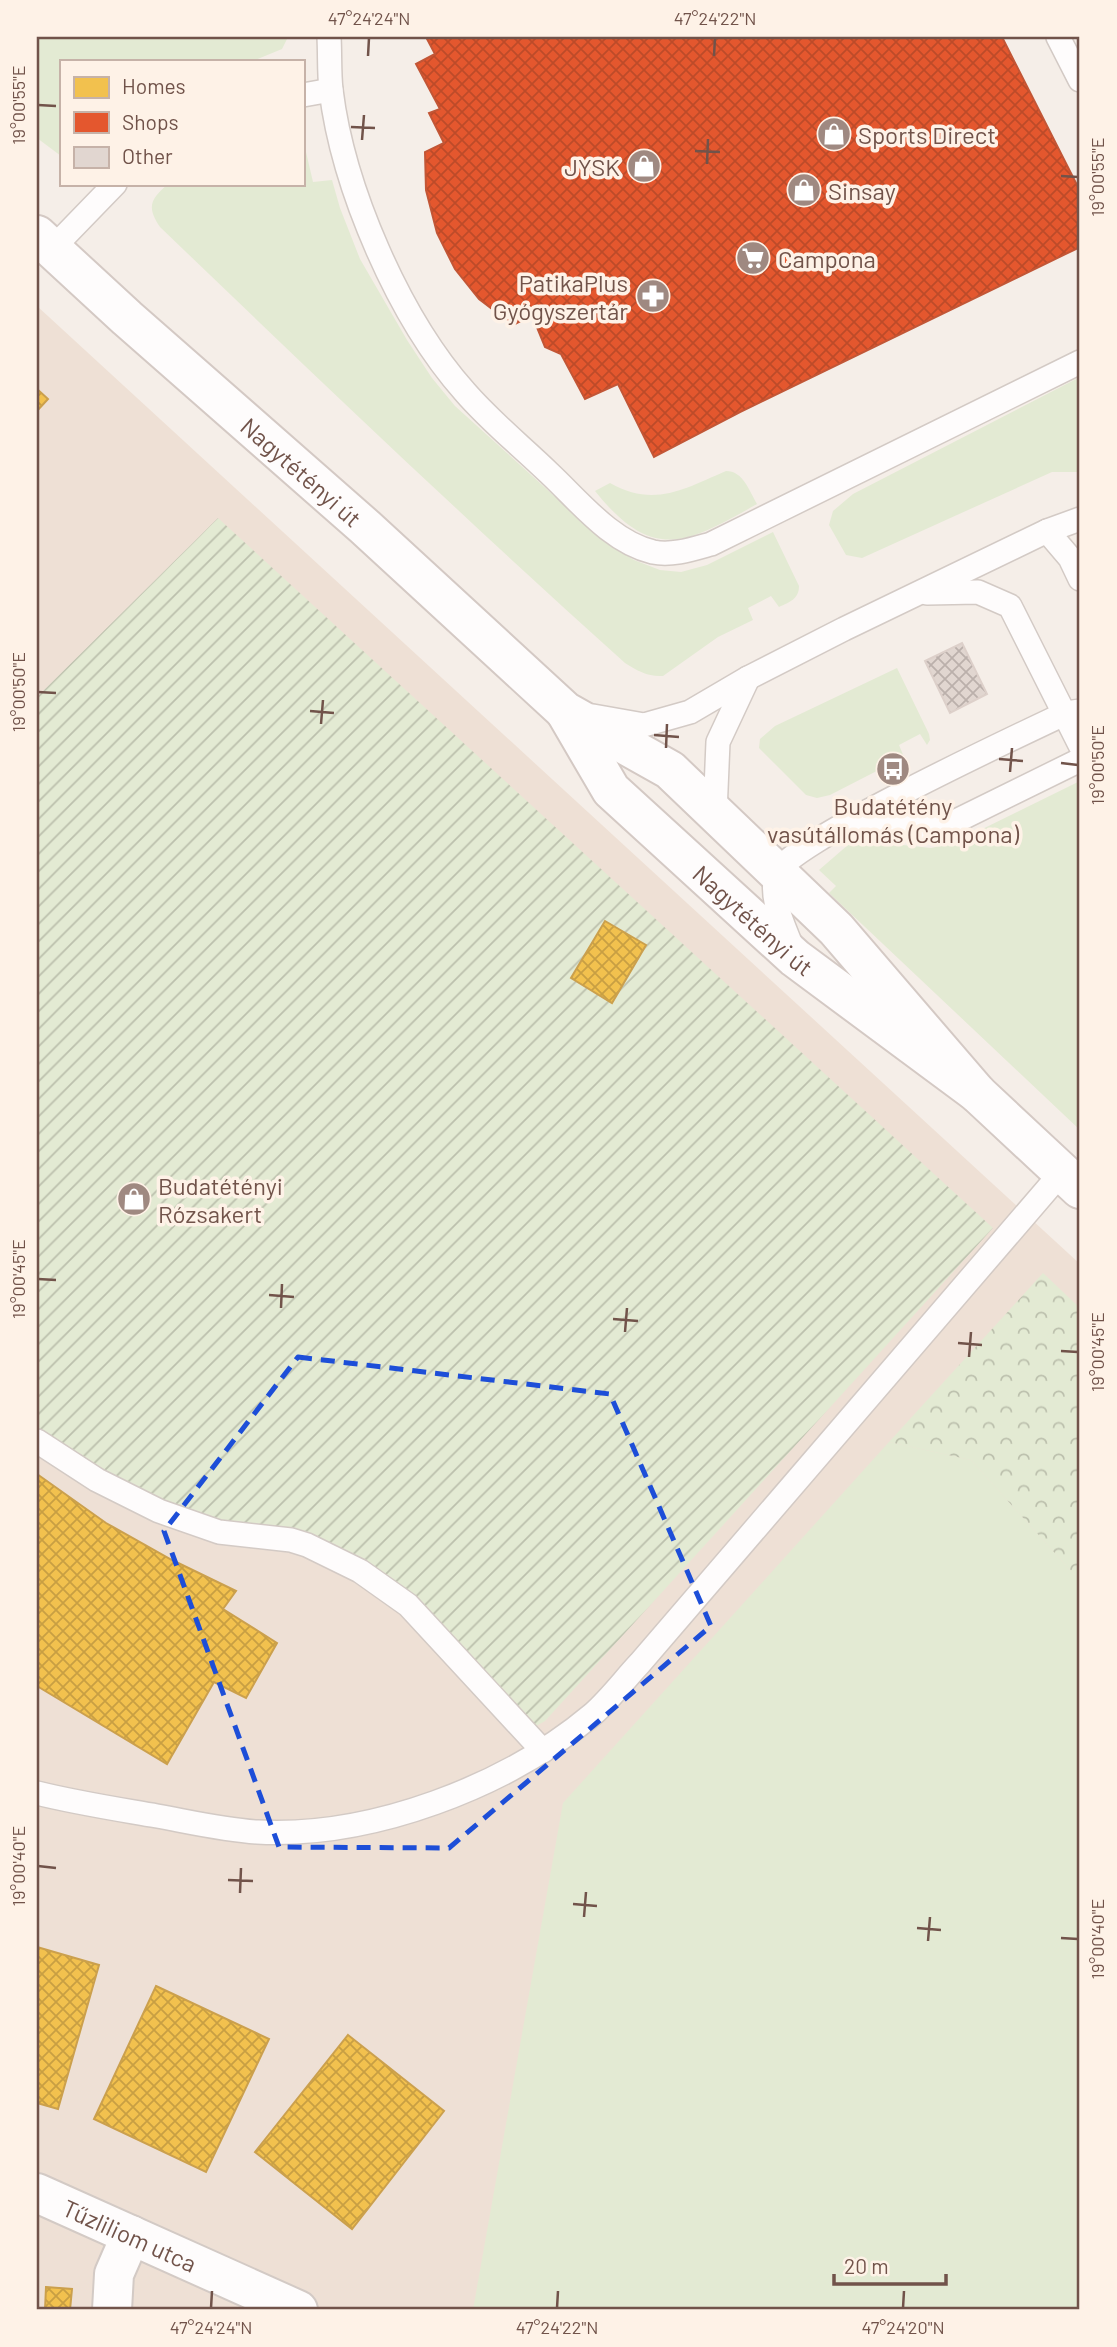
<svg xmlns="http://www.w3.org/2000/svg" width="1117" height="2347" font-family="Barlow,sans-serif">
  <defs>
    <pattern id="forest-crowns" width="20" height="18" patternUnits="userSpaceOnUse" patternTransform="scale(1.75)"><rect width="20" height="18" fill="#e3ead3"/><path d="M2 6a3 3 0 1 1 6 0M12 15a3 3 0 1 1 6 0" fill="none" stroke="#bcc0ad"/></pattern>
    <pattern id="garden-furrows" width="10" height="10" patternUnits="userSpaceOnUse" patternTransform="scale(1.75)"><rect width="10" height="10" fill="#e3ead3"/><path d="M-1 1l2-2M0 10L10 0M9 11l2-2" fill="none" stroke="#bcc0ad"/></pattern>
    <pattern id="homes-cross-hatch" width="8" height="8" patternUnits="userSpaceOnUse" patternTransform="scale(1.75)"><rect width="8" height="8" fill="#f2c14e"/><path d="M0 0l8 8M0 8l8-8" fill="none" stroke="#c89f43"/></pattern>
    <pattern id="shops-cross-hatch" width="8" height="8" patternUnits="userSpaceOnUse" patternTransform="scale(1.75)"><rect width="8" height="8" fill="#e4572e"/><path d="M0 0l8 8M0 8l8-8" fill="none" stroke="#bd4b29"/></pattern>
    <pattern id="building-cross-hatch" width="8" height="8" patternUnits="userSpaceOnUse" patternTransform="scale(1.75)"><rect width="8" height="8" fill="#e1d6d0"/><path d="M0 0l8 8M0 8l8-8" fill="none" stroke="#bbb0ab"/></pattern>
  </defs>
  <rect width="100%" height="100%" fill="#f5eee8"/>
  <path fill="#eee0d5" d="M37,306l1043,958v1046h-1043z"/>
  <g fill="#e3ead3">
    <path d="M37,37h251l-6,12 -29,12h-192v95l-24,-18z"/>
    <path d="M303,148l3,4 7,30 19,-2 8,28 20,51 47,81 25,38 23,28 150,136 29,18 26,10 21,2 26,-7 66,-33 26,54c0,13 -9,16 -20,21l-8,-11 -23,12 5,12 -35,17 -55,39c-15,1 -25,-5 -38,-13 -158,-142 -312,-289 -465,-436 -14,-21 -9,-28 8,-43h135z"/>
    <path d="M1080,377v95h-28l-190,86 -16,-3 -17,-30 4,-14 20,-17z"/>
    <path d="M726,471c17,0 23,19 31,33 -71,40 -104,59 -162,-13l15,-8c44,25 74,6 116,-12z"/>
    <path d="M897,668l32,66 1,6 -3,5 -7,-11 -21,11 5,12 -74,38 -13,3 -11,-3 -47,-47 1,-9 15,-13z"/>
    <path d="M1080,781v349l-251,-237 7,-7 -17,-16 37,-32 16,-1 31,8 28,3 23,-5z"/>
    <path d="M889,1442l82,18 109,121v729h-607l90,-507z"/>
  </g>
  <path fill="url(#forest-crowns)" d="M1043,1273l37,35v273l-109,-121 -82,-18z"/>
  <path fill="url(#garden-furrows)" d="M218,518l775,710 -448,493 -19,11 -166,-161 -141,-39 -182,-91v-744z"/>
  <g fill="url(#homes-cross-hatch)" stroke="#cba04d" stroke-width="2">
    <path d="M37,389l11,10 -11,12z"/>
    <path d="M605,921l41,24 -34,58 -41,-25z"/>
    <path d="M37,1474l69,49 66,37 64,31 -13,18 54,34 -31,55 -32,-16 -47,82 -130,-78z"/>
    <path d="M37,1947l62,18 -41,144 -21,-6z"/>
    <path d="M156,1986l113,53 -63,133 -112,-53z"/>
    <path d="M348,2035l96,76 -92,118 -97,-77z"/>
    <path d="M46,2287l26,2 -2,21h-25z"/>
  </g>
  <path fill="url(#shops-cross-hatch)" stroke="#c25636" stroke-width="2" d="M426,37h576l78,154v56l-340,165 -86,45 -36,-73 -33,15 -24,-45 -16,-7 -13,-32 -19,10 -34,-26 -24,-30 -18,-36 -11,-43 -1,-38 19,-9 -15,-30 11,-4 -24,-45 19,-10z"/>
  <path fill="url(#building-cross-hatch)" stroke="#ddd0ca" stroke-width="2" d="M962,643l25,51 -37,19 -25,-52z"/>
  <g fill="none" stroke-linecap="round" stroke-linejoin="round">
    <g stroke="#d3cac5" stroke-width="26">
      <g id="lane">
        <path d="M329,37c1,17 0,35 2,53 12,98 68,228 134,302 25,29 56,54 84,81 30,28 62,69 104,79 19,4 40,-3 58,-8l369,-182"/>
        <path d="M1058,37l22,43"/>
        <path d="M303,95l28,-5"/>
        <path d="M52,249l63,-65"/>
        <path d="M1047,531l23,27 10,21"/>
        <path d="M927,593l51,-1 32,14 70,139"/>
        <path d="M593,716l51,9 46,-13 58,-34 96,-49 203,-98 33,-12"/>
        <path d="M715,813l3,-71 30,-64"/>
        <path d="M847,822l75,7 22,-2 136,-67"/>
        <path d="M793,950c-8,-22 -25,-53 -16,-77 9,-29 247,-140 289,-160l14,-2"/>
        <path d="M37,1441l60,39 62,31 60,21 72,8 16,5 53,26 48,34 135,146"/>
        <path d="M37,1793c40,10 80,16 120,23 33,6 67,14 100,16 114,6 249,-45 336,-118 17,-15 31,-34 47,-51l422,-491"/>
      </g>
    </g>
    <g stroke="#d3cac5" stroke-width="42">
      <g id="street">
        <path id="s1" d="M37,2193l261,117"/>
        <path d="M112,2310l2,-36 17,-39"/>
      </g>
    </g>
    <g stroke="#d4c9c4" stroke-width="42">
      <g id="secondary">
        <path id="s2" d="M37,235l90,83 238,209 200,184 105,59 166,159 141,164"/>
        <path id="s3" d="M566,713l45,77 184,168 182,135 103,96"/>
      </g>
    </g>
    <use href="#lane" stroke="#fefcfc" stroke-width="23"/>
    <use href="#street" stroke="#fefcfc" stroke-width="38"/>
    <use href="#secondary" stroke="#fefcfc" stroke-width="38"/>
  </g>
  <path fill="none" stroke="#1d4ed8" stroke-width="5" stroke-dasharray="14 9" stroke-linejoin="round" d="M298,1357l312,37 101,232 -262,222 -170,-1 -115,-316z"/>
  <path fill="none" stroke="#71534a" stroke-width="2.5" d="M368,56l1,-18M714,56l1,-18M38,105l18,1M351,127l24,1M362,140l2,-25M695,151l25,1M707,164l1,-25M1061,176l17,1M38,692l18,1M310,711l24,2M321,724l2,-24M654,735l25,2M666,748l1,-24M999,759l24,2M1061,763l17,2M1010,772l2,-24M38,1279l18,1M269,1295l25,2M281,1308l1,-24M613,1319l25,2M625,1332l2,-24M958,1343l24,2M1061,1351l17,1M969,1357l2,-25M38,1866l18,2M228,1880l25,1M240,1893l1,-25M573,1904l24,2M584,1917l2,-25M917,1928l24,2M1061,1938l17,1M928,1941l2,-24M211,2308l1,-17M557,2308l1,-17M903,2308l1,-17"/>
  <defs>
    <g id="shop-disc" transform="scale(1.75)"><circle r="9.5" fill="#9f8981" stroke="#fef2e7"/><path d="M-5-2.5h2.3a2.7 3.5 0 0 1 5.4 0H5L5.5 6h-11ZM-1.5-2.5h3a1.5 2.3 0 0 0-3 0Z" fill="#fff"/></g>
    <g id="supermarket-disc" transform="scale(1.75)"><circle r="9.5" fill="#9f8981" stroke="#fef2e7"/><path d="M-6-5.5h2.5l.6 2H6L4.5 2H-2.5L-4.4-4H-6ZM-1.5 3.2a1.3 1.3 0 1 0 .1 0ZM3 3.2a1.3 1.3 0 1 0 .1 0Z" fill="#fff"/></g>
    <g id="pharmacy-disc" transform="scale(1.75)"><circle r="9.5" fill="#9f8981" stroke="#fef2e7"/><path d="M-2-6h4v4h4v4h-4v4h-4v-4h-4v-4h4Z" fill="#fff"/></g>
    <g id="bus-disc" transform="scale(1.75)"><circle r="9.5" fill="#9f8981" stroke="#fef2e7"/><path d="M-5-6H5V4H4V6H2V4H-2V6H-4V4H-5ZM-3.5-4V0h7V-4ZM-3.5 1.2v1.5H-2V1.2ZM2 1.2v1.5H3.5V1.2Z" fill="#fff"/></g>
  </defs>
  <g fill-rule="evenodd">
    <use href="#shop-disc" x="834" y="134"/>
    <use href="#shop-disc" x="644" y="166"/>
    <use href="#shop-disc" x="804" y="190"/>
    <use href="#supermarket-disc" x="753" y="258"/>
    <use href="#pharmacy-disc" x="653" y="296"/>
    <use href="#bus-disc" x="893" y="769"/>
    <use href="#shop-disc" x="134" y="1199"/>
  </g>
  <g text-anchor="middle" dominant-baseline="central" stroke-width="7" stroke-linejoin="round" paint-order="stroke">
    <g font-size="24" fill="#71534a" stroke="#fef2e7" text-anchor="start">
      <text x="858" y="134">Sports Direct</text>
      <text x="620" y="166" text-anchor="end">JYSK</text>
      <text x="828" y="190">Sinsay</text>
      <text x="778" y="258">Campona</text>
      <text x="628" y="282" text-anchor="end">PatikaPlus<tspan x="628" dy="28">Gyógyszertár</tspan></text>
      <text x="893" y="805" text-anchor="middle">Budatétény<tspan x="893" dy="28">vasútállomás (Campona)</tspan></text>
      <text x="158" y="1185">Budatétényi<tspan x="158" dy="28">Rózsakert</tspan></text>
    </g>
    <g font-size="24" fill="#71534a" stroke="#fef2e7">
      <text stroke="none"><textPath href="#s2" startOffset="355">Nagytétényi út</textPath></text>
      <text stroke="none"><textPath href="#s3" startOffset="282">Nagytétényi út</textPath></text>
      <text stroke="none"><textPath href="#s1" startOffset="102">Tűzliliom utca</textPath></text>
    </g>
  </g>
  <rect width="1117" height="2347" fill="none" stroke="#fef2e7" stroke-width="77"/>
  <rect x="60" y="60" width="245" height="126" fill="#fef2e7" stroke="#c6b2a8" stroke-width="2"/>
  <rect x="74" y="77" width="35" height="21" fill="#f2c14e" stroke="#c6b2a8" stroke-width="2"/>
  <text x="122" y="94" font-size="21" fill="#71534a">Homes</text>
  <rect x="74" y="112" width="35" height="21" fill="#e4572e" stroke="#c6b2a8" stroke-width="2"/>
  <text x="122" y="130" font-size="21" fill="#71534a">Shops</text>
  <rect x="74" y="147" width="35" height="21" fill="#e1d6d0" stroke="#c6b2a8" stroke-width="2"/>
  <text x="122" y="164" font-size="21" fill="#71534a">Other</text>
  <path d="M834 2274v10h112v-10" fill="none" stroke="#71534a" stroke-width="3.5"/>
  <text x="844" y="2274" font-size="21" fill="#71534a" stroke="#fef2e7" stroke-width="5" paint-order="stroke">20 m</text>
  <rect x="38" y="38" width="1040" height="2270" fill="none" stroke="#71534a" stroke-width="2.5"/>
  <g font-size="18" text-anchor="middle" fill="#71534a">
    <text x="369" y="25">47°24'24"N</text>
    <text x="715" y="25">47°24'22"N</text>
    <text transform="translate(19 105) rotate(-90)" y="6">19°00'55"E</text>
    <text transform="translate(1098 177) rotate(-90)" y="6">19°00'55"E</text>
    <text transform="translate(19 692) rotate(-90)" y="6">19°00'50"E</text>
    <text transform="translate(1098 765) rotate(-90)" y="6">19°00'50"E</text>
    <text transform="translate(19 1279) rotate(-90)" y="6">19°00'45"E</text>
    <text transform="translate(1098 1352) rotate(-90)" y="6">19°00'45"E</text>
    <text transform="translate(19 1866) rotate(-90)" y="6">19°00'40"E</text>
    <text transform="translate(1098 1939) rotate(-90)" y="6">19°00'40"E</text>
    <text x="211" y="2334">47°24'24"N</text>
    <text x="557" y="2334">47°24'22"N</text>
    <text x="903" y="2334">47°24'20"N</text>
  </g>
</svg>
